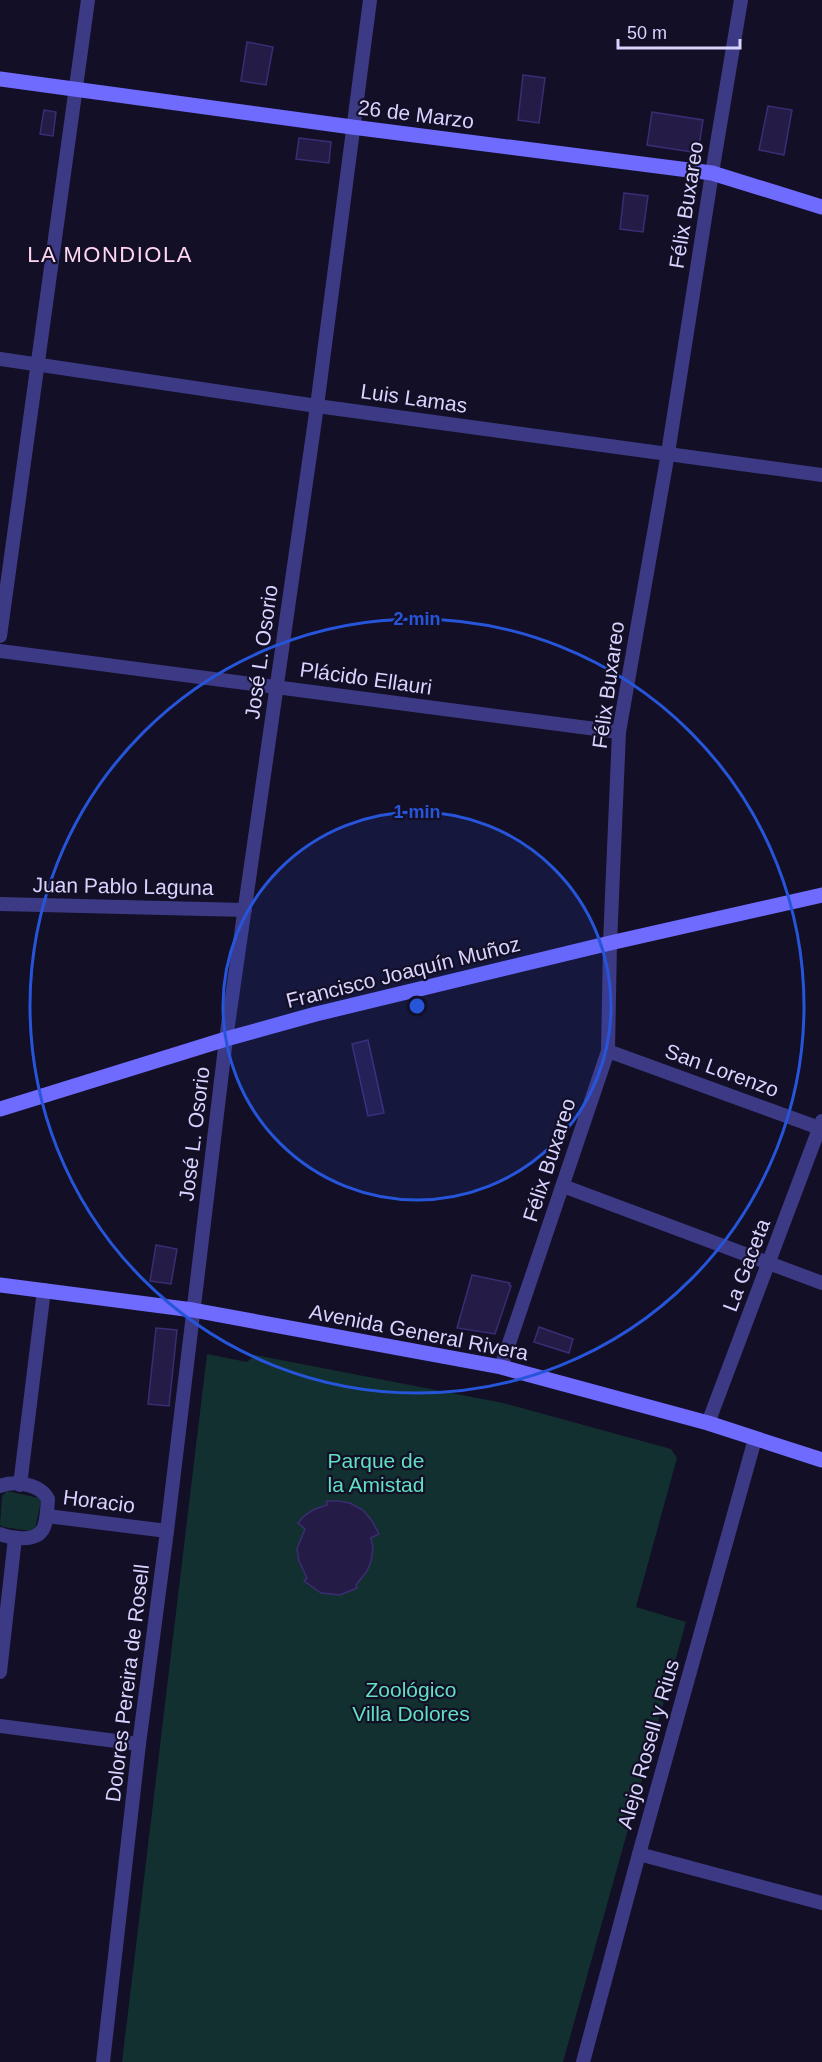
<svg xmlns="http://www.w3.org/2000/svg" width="822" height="2062" font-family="Helvetica,sans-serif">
  <rect width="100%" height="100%" fill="#130f26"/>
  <g fill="#12302f">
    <path d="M207,1354l40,8 8,-7 248,48 168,46 6,9 -41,149 50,15 -123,440h-441z"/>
    <path d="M7,1491l32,7 2,3 -6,29 -4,1 -28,-4 -3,-2 2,-29z"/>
  </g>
  <g fill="#241b47" stroke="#3b2d73" stroke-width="1.5">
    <path d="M247,42l26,5 -7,38 -25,-4z"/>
    <path d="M523,75l22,3 -6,45 -21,-3z"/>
    <path d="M768,106l24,4 -8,45 -25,-5z"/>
    <path d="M44,110l12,2 -3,24 -13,-2z"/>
    <path d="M652,112l51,8 -5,33 -51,-8z"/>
    <path d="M299,138l32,4 -2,21 -33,-4z"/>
    <path d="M624,193l24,3 -5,36 -23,-3z"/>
    <path d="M368,1040l16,73 -16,3 -16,-72z"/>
    <path d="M156,1245l21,4 -6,35 -21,-3z"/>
    <path d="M472,1275l38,8 -1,2 2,1 -16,48 -38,-6z"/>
    <path d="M539,1327l34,12 -4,14 -35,-11z"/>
    <path d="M156,1328l21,2 -8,76 -21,-2z"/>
    <path d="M327,1501h11l12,2 13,7 9,11 7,13 -8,4 2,10 -2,13 -4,10 -11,14 1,3 -17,7 -19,-2 -17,-12 3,-3 -8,-17 -2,-12 8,-20 -7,-6 7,-8 10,-6 12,-4z"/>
  </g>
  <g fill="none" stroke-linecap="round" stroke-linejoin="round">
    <g stroke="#3d3a85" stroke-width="14">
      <path d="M0,359l317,47 505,69"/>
      <path d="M0,636l88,-636"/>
      <path d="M0,651l619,81"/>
      <path d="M0,904l245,6"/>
      <path d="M608,1051l214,78"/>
      <path d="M563,1186l259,97"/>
      <path d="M501,1367l107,-316 2,-108 9,-211 49,-279 44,-280 29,-173"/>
      <path d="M708,1423l114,-302"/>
      <path d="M20,1485l24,-195"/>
      <path d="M0,1486c15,-6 40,-2 48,13 -2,23 0,41 -29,39 -7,-1 -13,-1 -19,-4"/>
      <path d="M47,1516l120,15"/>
      <path d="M0,1672l15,-134"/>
      <path d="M0,1726l139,18"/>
      <path d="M639,1854l183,49"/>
      <path d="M103,2062l36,-318 28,-213 59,-492 91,-633 53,-406"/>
      <path d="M583,2062l56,-208 116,-415"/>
    </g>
    <g stroke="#6f6bff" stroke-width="15">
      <path d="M0,79l352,48 360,46 110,34"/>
      <path d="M0,1109l226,-70 90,-25 294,-71 212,-48"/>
      <path d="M0,1285l193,25 308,57 207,56 114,37"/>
    </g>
  </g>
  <circle cx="417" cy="1006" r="194" fill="#2655da" fill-opacity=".12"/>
  <g fill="none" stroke="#2655da" stroke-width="3">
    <circle cx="417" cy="1006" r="194"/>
    <circle cx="417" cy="1006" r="387"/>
  </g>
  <g text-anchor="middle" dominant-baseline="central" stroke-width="4.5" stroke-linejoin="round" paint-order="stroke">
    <g font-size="21" fill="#d9d4ff" stroke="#130f26">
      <text transform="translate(416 114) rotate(7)">26 de Marzo</text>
      <text transform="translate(686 205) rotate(-81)">Félix Buxareo</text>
      <text transform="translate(414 398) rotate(8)">Luis Lamas</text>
      <text transform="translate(261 652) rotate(-82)">José L. Osorio</text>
      <text transform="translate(366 678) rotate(8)">Plácido Ellauri</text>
      <text transform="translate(608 685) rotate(-82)">Félix Buxareo</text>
      <text transform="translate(123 886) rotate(1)">Juan Pablo Laguna</text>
      <text transform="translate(403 972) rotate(-14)">Francisco Joaquín Muñoz</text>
      <text transform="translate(722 1070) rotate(20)">San Lorenzo</text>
      <text transform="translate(194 1134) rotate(-83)">José L. Osorio</text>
      <text transform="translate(549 1160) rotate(-72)">Félix Buxareo</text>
      <text transform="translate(746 1265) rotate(-69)">La Gaceta</text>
      <text transform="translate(419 1332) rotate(11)">Avenida General Rivera</text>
      <text transform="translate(99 1501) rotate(7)">Horacio</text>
      <text transform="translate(127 1683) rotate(-83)">Dolores Pereira de Rosell</text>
      <text transform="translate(648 1744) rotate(-74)">Alejo Rosell y Rius</text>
    </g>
    <g font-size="21" fill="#5fe0c0" stroke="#130f26">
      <text x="376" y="1460">Parque de<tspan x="376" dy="24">la Amistad</tspan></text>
      <text x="411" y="1689">Zoológico<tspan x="411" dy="24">Villa Dolores</tspan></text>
    </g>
    <g font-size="22" letter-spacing="1.5" fill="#ffd6f0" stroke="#130f26">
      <text x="110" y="254">LA MONDIOLA</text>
    </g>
  </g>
  <circle cx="417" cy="1006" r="9" fill="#2655da" stroke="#130f26" stroke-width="3"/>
  <g font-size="18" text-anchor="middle" font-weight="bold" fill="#2655da" stroke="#130f26" stroke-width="4.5" stroke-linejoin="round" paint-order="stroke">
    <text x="417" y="625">2 min</text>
    <text x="417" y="818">1 min</text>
  </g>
  <path d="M618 39v9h122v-9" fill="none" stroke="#d9d4ff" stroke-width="3"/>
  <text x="627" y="39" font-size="18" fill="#d9d4ff" stroke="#130f26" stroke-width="4.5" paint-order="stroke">50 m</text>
</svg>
